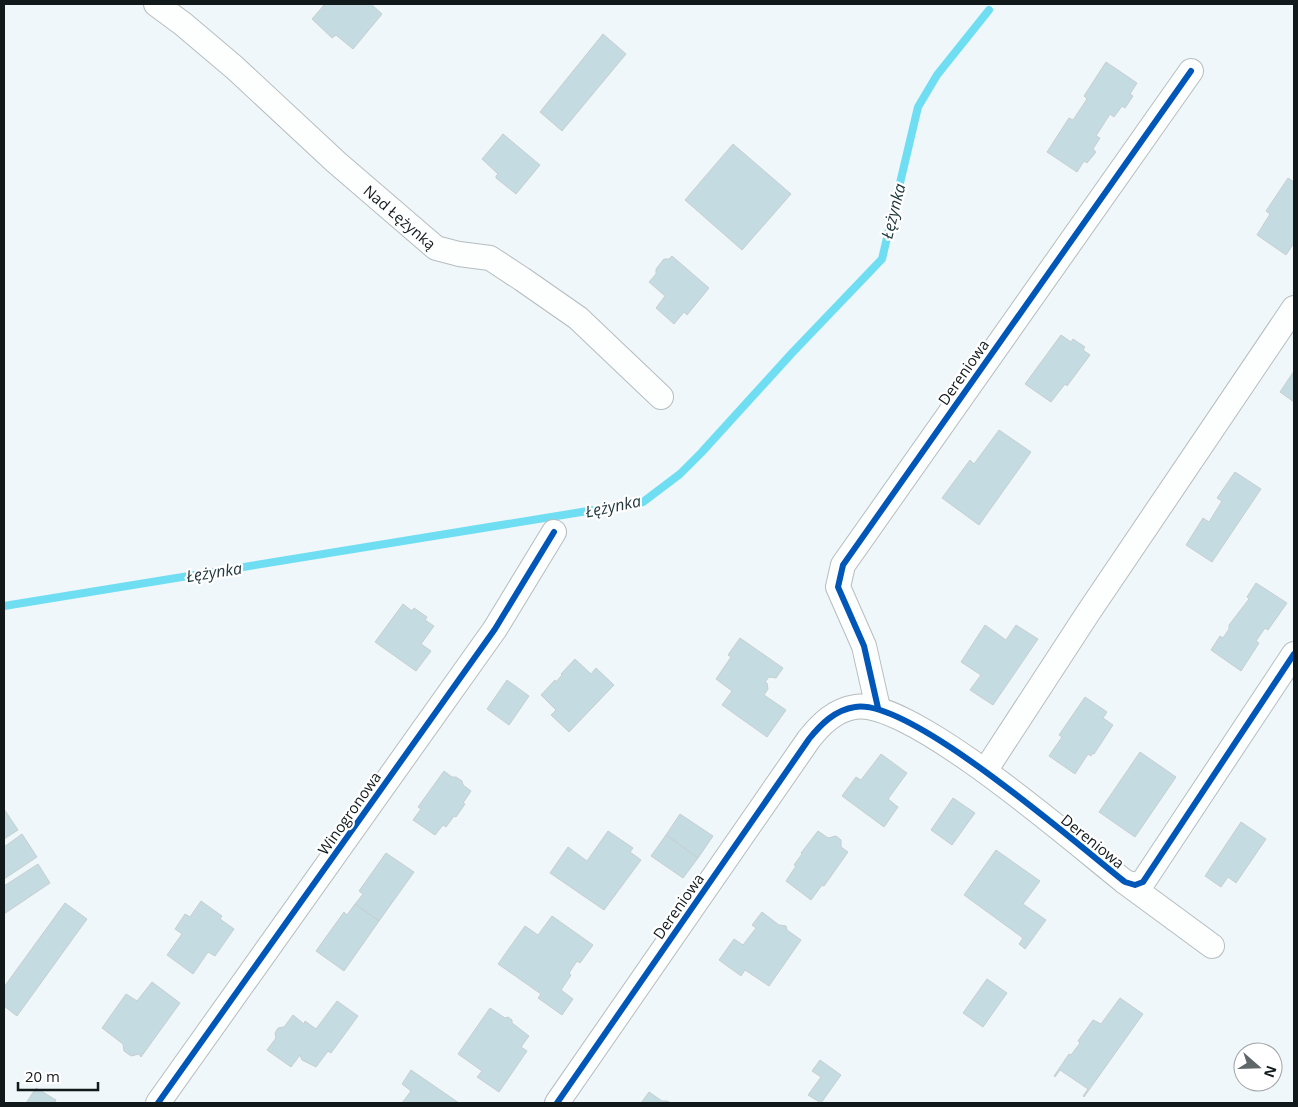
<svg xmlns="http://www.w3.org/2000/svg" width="1298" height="1107" font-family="'Open Sans',sans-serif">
  <rect width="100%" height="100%" fill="#eff7fa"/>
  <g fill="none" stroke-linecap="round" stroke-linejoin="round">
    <path stroke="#70def2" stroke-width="8" d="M4,606l639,-104 37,-28 21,-21 91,-100 90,-94 36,-152 19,-32 52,-65"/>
  </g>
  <g fill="#c4dce1" stroke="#c7ced0">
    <path d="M325,4h46l11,10 -29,35 -17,-14 -4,3 -20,-19z"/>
    <path d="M603,34l23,20 -64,77 -22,-19z"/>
    <path d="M1106,62l31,21 -7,11 3,2 -8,12 -3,-2 -8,11 -4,-3 -14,22 4,2 -7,11 3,3 -9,11 -3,-2 -7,11 -30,-20 22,-34 4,2 14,-21 -3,-3z"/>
    <path d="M503,134l37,31 -24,29 -20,-16v-2l2,-2 -16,-15z"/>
    <path d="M733,144l58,50 -49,56 -57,-50z"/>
    <path d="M1288,178l6,4v61l-8,12 -29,-20 13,-21 -4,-3z"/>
    <path d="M672,256l37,32 -22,27 -3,-3 -10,12 -18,-16 9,-12 -16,-14 7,-8v-5l8,-10h5z"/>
    <path d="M1061,335l10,7 2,-3 12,8 -2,3 7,5 -23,31 -2,-2 -14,18 -26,-18z"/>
    <path d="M1294,371v31l-14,-10z"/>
    <path d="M999,430l32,22 -52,73 -37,-27 28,-38 4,4z"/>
    <path d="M1235,472l26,17 -49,73 -26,-17 17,-27 6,4 13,-21 -5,-3z"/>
    <path d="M1256,583l31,20 -19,27 -3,-2 -9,13 3,2 -18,28 -30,-21 9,-14 3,2 6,-9v-4l20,-26 -2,-2z"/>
    <path d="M403,604l9,7 2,-3 13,9 -2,3 9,6 -13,18 10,7 -15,20 -41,-29z"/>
    <path d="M985,625l21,15 10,-15 22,14 -45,66 -23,-15 11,-15 -20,-13z"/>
    <path d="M740,638l43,30 -7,10 -7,-1 -4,5 2,1 1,6 -4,6 22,15 -19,27 -45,-32 10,-14 -16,-12 15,-22 -3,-2z"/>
    <path d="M575,659l16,15 5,-6 18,17 -45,47 -18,-17 5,-5 -15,-15 14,-15 1,2 6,-7 -1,-1z"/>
    <path d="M507,680l22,16 -20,29 -22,-16z"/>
    <path d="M1085,697l22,15 -4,6 10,7 -19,29 -1,-1 -2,3 -3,-2 -13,20 -26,-18 13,-19 -3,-2z"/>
    <path d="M1140,752l36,25 -41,60 -36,-25z"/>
    <path d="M881,754l26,19 -19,26 10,8 -14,20 -42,-31 14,-19 5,3z"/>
    <path d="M444,771l8,6h4l6,4 1,4 8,6 -8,12 2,1 -9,13 -2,-1 -8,11 -3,-2 -8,10 -22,-15 8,-11 -3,-2z"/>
    <path d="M953,798l22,15 -23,32 -21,-15z"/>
    <path d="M4,809l14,21 -14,9z"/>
    <path d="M680,814l33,22 -15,22 -32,-23z"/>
    <path d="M1241,822l25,17 -30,44 -8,-6 -7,10 -16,-11z"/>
    <path d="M608,831l25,17 -3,4 11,8 -37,50 -54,-37 18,-26 19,14z"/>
    <path d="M818,831l10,7 8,-2 5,4v7l7,5 -24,34 -2,-1 -11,15 -25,-19 10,-15 -2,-1 8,-11 -1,-1z"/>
    <path d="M22,834l15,23 -33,22v-32z"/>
    <path d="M666,835l32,23 -15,20 -32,-22z"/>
    <path d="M996,850l44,31 -17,23 23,16 -21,29 -6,-5 4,-6 -59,-43z"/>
    <path d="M386,853l28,19 -35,49 -24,-17 8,-10 -4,-3z"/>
    <path d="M38,864l12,19 -46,31v-28z"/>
    <path d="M201,901l21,15 -2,3 14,10 -19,27 -7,-4 -15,22 -26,-19 15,-21 -7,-5 10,-15 5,3z"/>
    <path d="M65,903l22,16 -70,97 -13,-10v-19z"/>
    <path d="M355,904l24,17 -35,50 -28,-20 28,-39 3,3z"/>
    <path d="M762,912l17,13 7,1 1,4 14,10 -32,46 -24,-16 -4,6 -22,-16 15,-21 9,6 13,-17 -4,-3z"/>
    <path d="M552,916l41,29 -13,18 -3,-2 -8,12 2,2 -10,15 12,9 -11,16 -24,-17 3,-4 -43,-30 27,-38 13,9z"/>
    <path d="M987,979l20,14 -24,34 -20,-14z"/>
    <path d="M152,982l28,21 -39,54 -2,-3 -8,2 -7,-5 -1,-7 -21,-16 24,-34 11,7z"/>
    <path d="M1120,998l23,16 -59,83 -1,-1 5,-7 -28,-19 -5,7 -1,-1 15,-22 2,1 9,-12 -2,-2 15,-21 8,4z"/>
    <path d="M337,1001l21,15 -27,37 -3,-2 -12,16 -14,-7 -2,-5 -9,12 -24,-17 9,-12 -1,-5 3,-5 6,-1 9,-12 11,9 1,-3 11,8z"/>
    <path d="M490,1008l15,10 3,-1 4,3v3l17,13 -8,11 6,4 -28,41 -22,-15 5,-6 -24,-17z"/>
    <path d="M820,1060l21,15 -20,28 -13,-8 13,-18 -9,-6z"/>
    <path d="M411,1070l48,33h-57l9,-12 -9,-7z"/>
    <path d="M36,1088l20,12 -1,2 2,1h-31z"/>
    <path d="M649,1092l13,9h5l4,2h-30z"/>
  </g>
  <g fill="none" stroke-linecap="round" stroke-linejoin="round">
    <g stroke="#b6bdbf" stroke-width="26">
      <g id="street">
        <path id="s1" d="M156,4l27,20 52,44 101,94 100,86 23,6 31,4 32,21 56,39 83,79"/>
        <path d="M878,708l-14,-62 -26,-59 5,-22 348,-494"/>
        <path d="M985,771l103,-158 206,-305"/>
        <path d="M1125,882l87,64"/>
        <path d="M158,1103l337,-474 59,-97"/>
        <path d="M557,1103l252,-364c12,-15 26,-29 46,-32 54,-10 223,138 270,175l10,3 8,-3 151,-228"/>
      </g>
    </g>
    <use href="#street" stroke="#fdfefe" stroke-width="24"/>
    <g stroke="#fff" stroke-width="9">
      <g id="cycleway">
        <path d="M878,708l-14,-62 -26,-59 5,-22 348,-494"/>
        <path d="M158,1103l337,-474 59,-97"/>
        <path d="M557,1103l252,-364c12,-15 26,-29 46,-32 54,-10 223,138 270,175l10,3 8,-3 151,-228"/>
      </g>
    </g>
    <use href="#cycleway" stroke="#0057b8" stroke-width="6"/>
  </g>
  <g text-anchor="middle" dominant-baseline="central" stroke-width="4.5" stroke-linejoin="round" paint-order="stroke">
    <g font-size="15" fill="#12191b" stroke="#fff">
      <text stroke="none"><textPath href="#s1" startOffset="324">Nad Łężynką</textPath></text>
      <text transform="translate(963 372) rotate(-55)">Dereniowa</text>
      <text transform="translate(349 813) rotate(-55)">Winogronowa</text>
      <text transform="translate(1093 841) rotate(39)">Dereniowa</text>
      <text transform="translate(678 906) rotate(-55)">Dereniowa</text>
    </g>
    <g font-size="16" font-style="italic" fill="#21393e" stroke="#fff">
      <text transform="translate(893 211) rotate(-76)">Łężynka</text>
      <text transform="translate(613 506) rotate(-12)">Łężynka</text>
      <text transform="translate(214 572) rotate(-9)">Łężynka</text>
    </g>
  </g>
  <rect width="1298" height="1107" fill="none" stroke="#12191b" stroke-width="10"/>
  <g transform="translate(1258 1067) rotate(110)"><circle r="24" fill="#ffffff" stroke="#a0a3a4"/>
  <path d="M0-4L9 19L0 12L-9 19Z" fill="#5f6769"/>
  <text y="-8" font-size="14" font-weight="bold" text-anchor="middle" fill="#12191b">N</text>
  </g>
  <path d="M18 1082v8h80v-8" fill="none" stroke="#12191b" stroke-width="2.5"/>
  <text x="25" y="1082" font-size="15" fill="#12191b" stroke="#ffffff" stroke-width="4" paint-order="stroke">20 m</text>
</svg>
